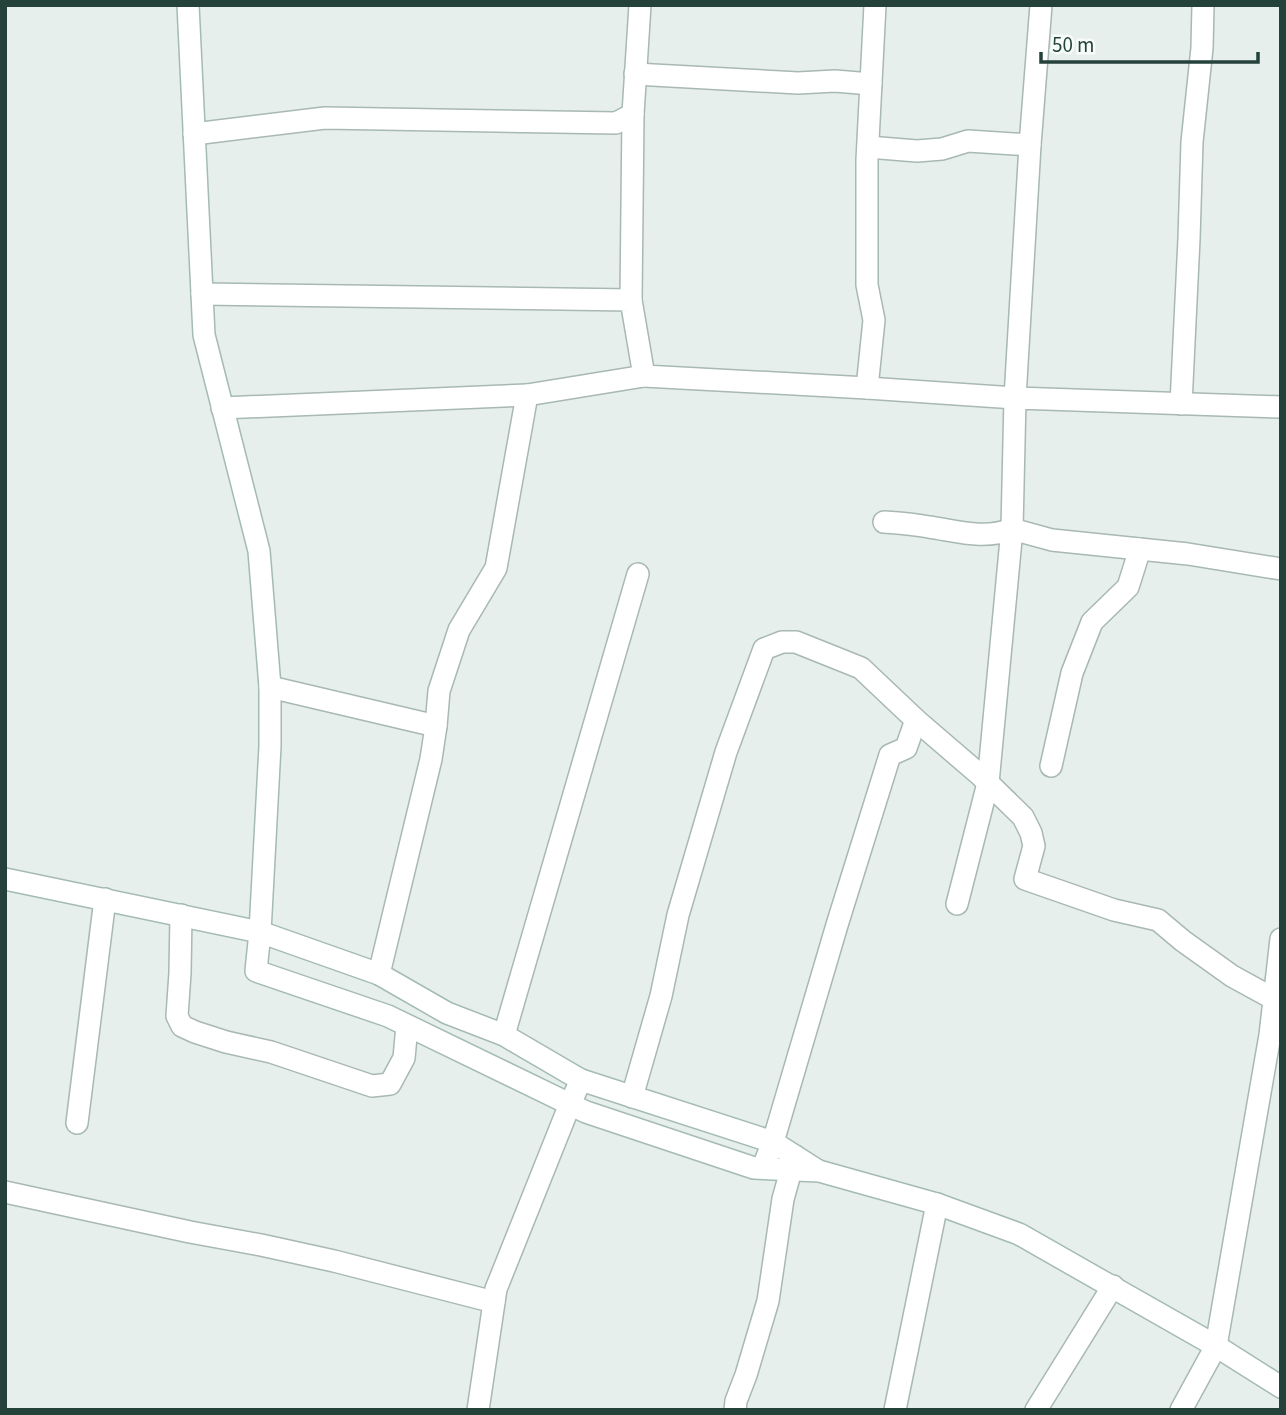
<svg xmlns="http://www.w3.org/2000/svg" width="1286" height="1415" font-family="'Source Sans 3',sans-serif">
  <rect width="100%" height="100%" fill="#e6efeb"/>
  <g fill="none" stroke-linecap="round" stroke-linejoin="round">
    <g stroke="#a8b8b2" stroke-width="24">
      <g id="street">
        <path d="M635,74l163,9 37,-2 36,3"/>
        <path d="M194,134l131,-16 291,5 17,-9 7,-109"/>
        <path d="M868,147l49,4 25,-2 26,-8 62,4"/>
        <path d="M202,294l429,6 13,76 223,12 148,10 15,-253 11,-140"/>
        <path d="M631,300l2,-186"/>
        <path d="M867,388l7,-68 -7,-35v-125l8,-155"/>
        <path d="M1181,404l8,-165 3,-97 10,-94 1,-43"/>
        <path d="M1281,407l-266,-9 -3,131 40,11 136,14 93,15"/>
        <path d="M222,408l305,-13 117,-19"/>
        <path d="M884,522c15,1 30,2 45,5 28,4 55,13 83,2l-24,254 -31,121"/>
        <path d="M270,687l166,39 -5,33 -52,215"/>
        <path d="M436,726l3,-35 20,-61 37,-62 31,-173"/>
        <path d="M1051,766l21,-93 20,-51 36,-35 12,-38"/>
        <path d="M181,915l-1,58 -3,43 5,10 13,6 31,10 45,10 101,34 18,-2 14,-26 3,-32"/>
        <path d="M504,1035l134,-461"/>
        <path d="M632,1097l29,-101 17,-81 48,-163 38,-103 18,-7h14l65,26 55,52 64,55 43,42 8,16 3,13 -9,33 89,31 44,10 25,21 49,35 42,23"/>
        <path d="M77,1123l28,-224"/>
        <path d="M763,1167l10,-25 64,-217 53,-170 16,-7 10,-28"/>
        <path d="M5,1192l185,40 71,13 73,16 160,41"/>
        <path d="M478,1410l18,-121 74,-185 11,-24"/>
        <path d="M735,1410l1,-9 10,-26 22,-74 15,-102 12,-43"/>
        <path d="M895,1410l42,-206"/>
        <path d="M1036,1410l77,-124"/>
        <path d="M1181,1410l35,-64 54,-311 11,-96"/>
      </g>
    </g>
    <g stroke="#a4bbb3" stroke-width="24">
      <g id="secondary">
        <path d="M188,5l16,330 55,216 11,136v59l-10,186 -4,39 132,45 198,96 168,56 65,3 118,33 82,30 197,112 65,41"/>
        <path d="M5,879l255,53 119,42 68,39 57,22 77,45 192,62 44,28"/>
      </g>
    </g>
    <use href="#street" stroke="#fff" stroke-width="21"/>
    <use href="#secondary" stroke="#fff" stroke-width="21"/>
  </g>
  <rect width="1286" height="1415" fill="none" stroke="#24423a" stroke-width="14"/>
  <path d="M1041 52v10h217v-10" fill="none" stroke="#24423a" stroke-width="3.5"/>
  <text x="1052" y="52" font-size="21" fill="#24423a" stroke="#f7fbf9" stroke-width="5" paint-order="stroke">50 m</text>
</svg>
